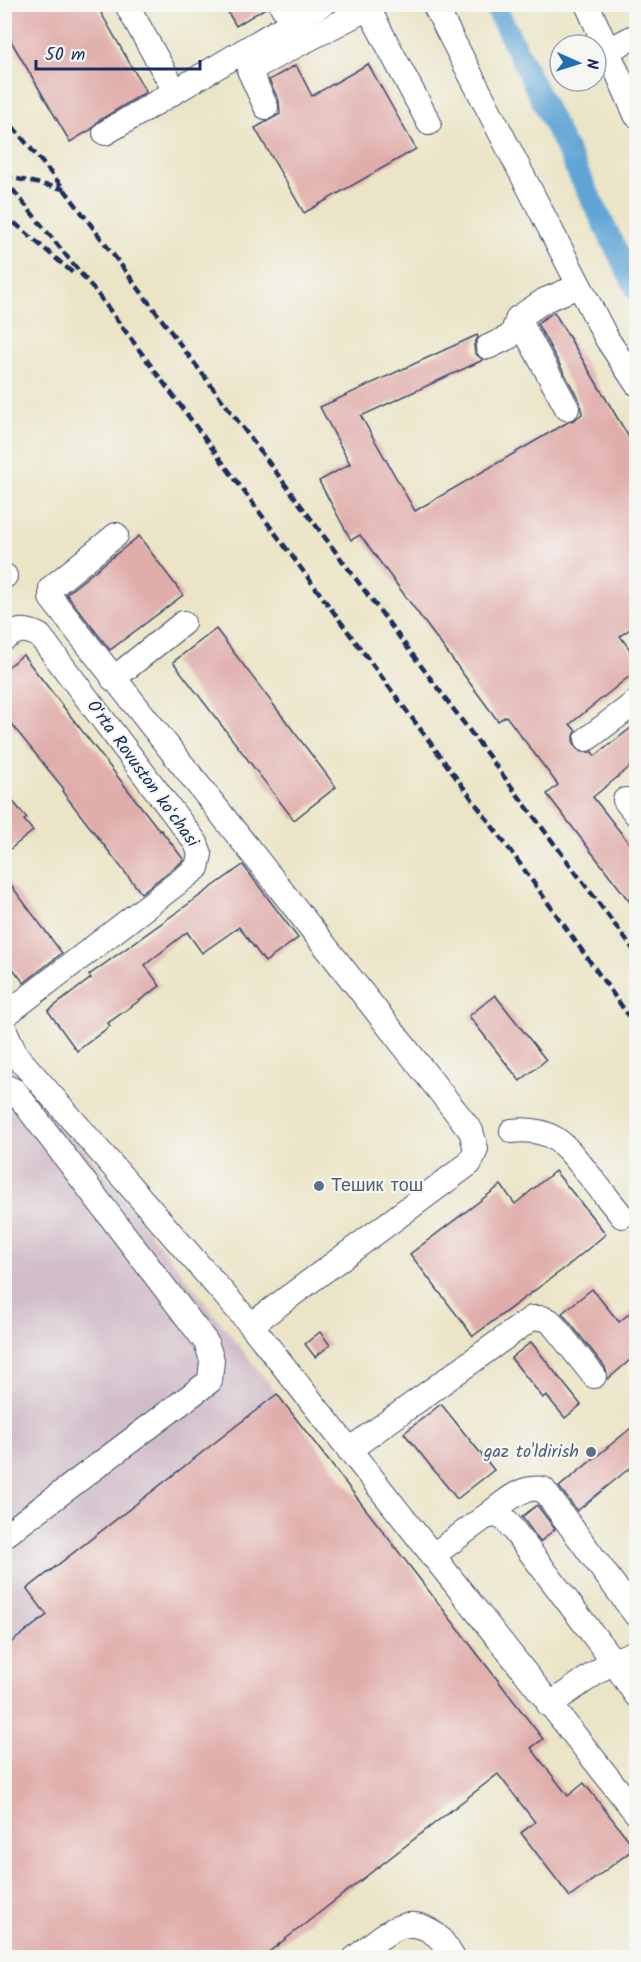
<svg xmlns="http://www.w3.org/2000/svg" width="641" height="1962" font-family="Kalam,sans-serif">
  <rect width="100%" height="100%" fill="#f6f6f2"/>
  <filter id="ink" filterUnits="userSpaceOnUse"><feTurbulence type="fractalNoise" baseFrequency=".0167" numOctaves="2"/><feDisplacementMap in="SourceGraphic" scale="12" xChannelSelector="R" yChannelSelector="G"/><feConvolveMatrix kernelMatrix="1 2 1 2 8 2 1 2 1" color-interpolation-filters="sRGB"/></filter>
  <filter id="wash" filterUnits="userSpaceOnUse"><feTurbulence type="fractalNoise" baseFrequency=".008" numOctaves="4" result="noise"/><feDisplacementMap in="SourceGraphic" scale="24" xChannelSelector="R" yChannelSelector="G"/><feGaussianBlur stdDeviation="1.35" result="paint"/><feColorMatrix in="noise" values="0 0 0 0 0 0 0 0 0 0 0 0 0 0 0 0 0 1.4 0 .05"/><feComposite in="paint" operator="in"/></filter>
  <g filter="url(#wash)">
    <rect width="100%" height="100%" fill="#ebe4c6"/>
    <path fill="#d1bdc9" d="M10,1055l267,339 254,354 36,47 17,-12 51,65 -65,49 -49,-64 13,-12 -36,-47 -493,184 -1,-899z"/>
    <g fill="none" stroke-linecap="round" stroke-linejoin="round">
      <path stroke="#60a5d6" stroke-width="22" d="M494,4l142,285"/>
    </g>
    <g id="blocks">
      <g fill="#e0adab">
        <path d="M4,4h92l50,88 -48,29 -6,8 -22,13 -66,-113z"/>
        <path d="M223,4h44v3l-31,19z"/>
        <path d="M368,64l48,85 -112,64 -49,-85 25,-14 -1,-13 -10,-21 27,-15 16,31z"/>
        <path d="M554,312l82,137v176l-16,11 16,22v13l-66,53 6,7 -3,9 3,8 6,4h10l3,4 41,-32v38l-43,35 43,55v58l-89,-116 11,-9 -52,-69 -8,5 -138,-186 -9,5 -32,-59 31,-17 -30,-57 157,-72 1,2 -4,8 1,8 8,7 -122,56 54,95 153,-89 6,-2 8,-6 -2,-12 -43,-79z"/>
        <path d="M139,536l44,59 -73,55 -44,-56z"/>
        <path d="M216,629l120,158 -42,33 -121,-158z"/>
        <path d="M23,655l137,176 1,-1 23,30 -43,33 -79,-102 2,-2 -60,-74v-45z"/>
        <path d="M4,791l23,27 -3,2 9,11 -29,23z"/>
        <path d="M243,865l55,73 -33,24 -26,-35 -37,26 -15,-21 -42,33 15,21 -52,37 2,3 -33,25 -29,-40 43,-33 -2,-3z"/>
        <path d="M4,876l58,77 -38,30 -20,-26z"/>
        <path d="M495,995l51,65 -26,21 -51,-65z"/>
        <path d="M555,1171l51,63 -41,34 -92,68 -63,-82 91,-69 14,19z"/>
        <path d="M592,1289l27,33 17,-14v47l-28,24 -3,-12 -43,-54z"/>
        <path d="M320,1332l10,13 -15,12 -10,-13z"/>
        <path d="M531,1342l50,63 -16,13 -19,-23 -3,3 -32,-40z"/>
        <path d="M277,1394l266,345 -12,9 37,48 16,-13 51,65 -65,49 -49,-64 14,-11 -37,-48 -237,184h-257v-310l43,-33 -20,-26z"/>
        <path d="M441,1404l53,66 -37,29 -53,-66z"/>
        <path d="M636,1424v39l-59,48 -18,-24z"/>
        <path d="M537,1505l18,24 -15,13 -18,-25z"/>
      </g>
    </g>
  </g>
  <g filter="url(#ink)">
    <use href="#blocks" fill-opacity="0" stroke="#3a4a6e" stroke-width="1.5"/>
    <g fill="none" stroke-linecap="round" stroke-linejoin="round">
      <g stroke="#3a4a6e" stroke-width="26">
        <g id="minor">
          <path d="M281,4l2,4"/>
          <path d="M434,4l173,335 29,44"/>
          <path d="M587,4l49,111"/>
          <path d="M368,8l61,115"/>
          <path d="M129,9l46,82"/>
          <path d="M608,50l28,-14"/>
          <path d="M266,107l-17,-37 127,-66"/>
          <path d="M105,133l218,-129"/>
          <path d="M518,318l49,90"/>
          <path d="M488,347l21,-10 4,-5 5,-14 27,-18 34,-14"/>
          <path d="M116,535l-65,53v10l420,533 5,18 -6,14 -219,162"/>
          <path d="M4,576h1"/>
          <path d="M4,639c14,-10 21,-11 36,-3l156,207 4,11 -3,14 -193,148"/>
          <path d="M113,679l70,-56"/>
          <path d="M587,739l49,-37"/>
          <path d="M625,800l11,14"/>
          <path d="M4,1028l12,27 235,270 385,488"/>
          <path d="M4,1086l11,5 191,251 6,18 -2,21 -206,155"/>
          <path d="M512,1131c41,-5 54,15 77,44 11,14 22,27 33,41"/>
          <path d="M349,1450l183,-132h10l8,3 44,55"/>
          <path d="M485,1517c18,-13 35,-32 58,-28l93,126"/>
          <path d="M432,1556l53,-39 12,-2 9,5 107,141 -64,44"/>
          <path d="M636,1652l-23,9 23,34"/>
          <path d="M355,1958c25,-19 50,-49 81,-23 7,5 12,15 17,23"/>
        </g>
      </g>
      <use href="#minor" stroke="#fff" stroke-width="24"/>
      <g stroke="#1b2f5e" stroke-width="4.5" stroke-dasharray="9 4.5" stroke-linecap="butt">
        <path d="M4,116l60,73 572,764"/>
        <path d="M4,176l60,13"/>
        <path d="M4,179l96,118 418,564 118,165"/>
        <path d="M4,214l69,59"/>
      </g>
    </g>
  </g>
  <g fill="#5c6f8a" stroke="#f6f6f2" stroke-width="2">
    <circle cx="319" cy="1186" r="6"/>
    <circle cx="591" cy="1452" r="6"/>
  </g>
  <g text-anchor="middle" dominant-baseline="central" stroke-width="4.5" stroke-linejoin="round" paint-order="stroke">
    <g font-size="18" fill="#1b2f5e" stroke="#f6f6f2">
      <text transform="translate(142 774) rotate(54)">Oʻrta Rovuston koʻchasi</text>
    </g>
    <g font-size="18" fill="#4e5e75" stroke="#f6f6f2" text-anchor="start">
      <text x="331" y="1186">Тешик тош</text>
      <text x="579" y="1452" text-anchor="end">gaz to'ldirish</text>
    </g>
  </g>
  <rect width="641" height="1962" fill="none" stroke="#f6f6f2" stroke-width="24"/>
  <g transform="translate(578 63) rotate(93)"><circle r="28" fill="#f6f6f2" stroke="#9ea6b7" stroke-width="1.5"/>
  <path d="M0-4.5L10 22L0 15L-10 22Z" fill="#1f6fb2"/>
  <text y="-9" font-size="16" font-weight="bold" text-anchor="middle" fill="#1b2f5e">N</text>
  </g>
  <path d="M36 60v9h164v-9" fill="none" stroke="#1b2f5e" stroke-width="3"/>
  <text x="45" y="60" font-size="18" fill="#1b2f5e" stroke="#f6f6f2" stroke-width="4.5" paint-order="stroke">50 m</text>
</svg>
